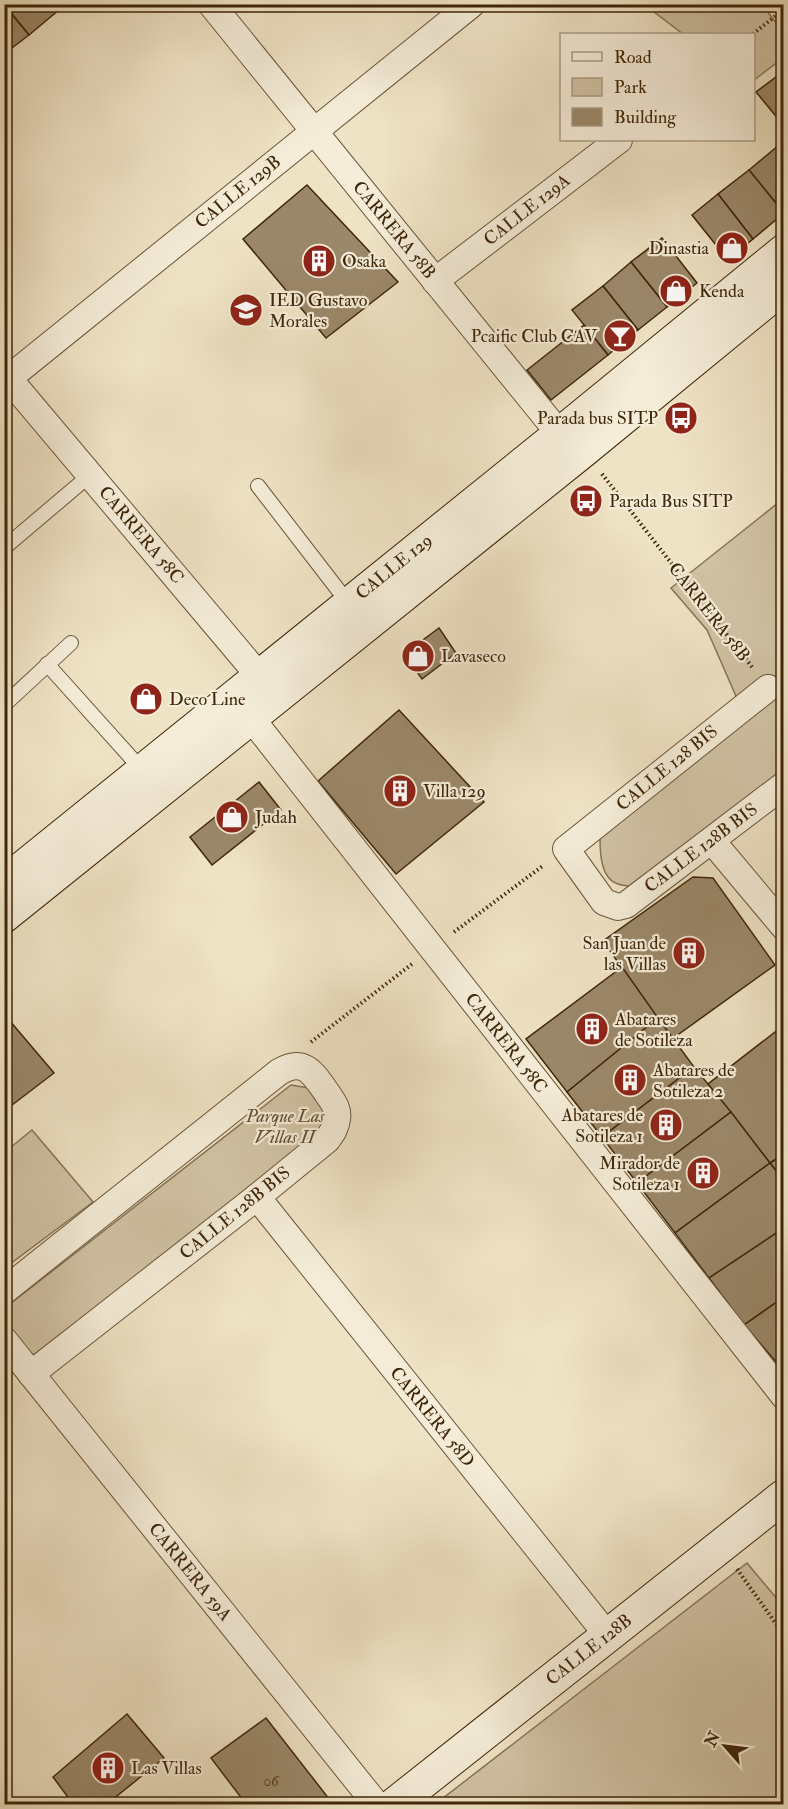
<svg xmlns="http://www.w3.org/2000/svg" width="788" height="1809" font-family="'IM FELL Double Pica',serif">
  <rect width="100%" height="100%" fill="#efe3c5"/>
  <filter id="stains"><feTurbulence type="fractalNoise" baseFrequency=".00333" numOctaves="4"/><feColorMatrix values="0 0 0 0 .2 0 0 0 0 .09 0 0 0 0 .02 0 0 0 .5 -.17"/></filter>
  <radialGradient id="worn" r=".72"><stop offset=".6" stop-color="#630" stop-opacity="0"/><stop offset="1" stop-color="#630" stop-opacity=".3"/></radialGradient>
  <g fill="#d1c3a5" stroke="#887456" stroke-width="1.5">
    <path d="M645,5h117l21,26v27l-29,22v-46h-71z"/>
    <path d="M783,499v273l-146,115c-6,-1 -13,-1 -19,-3 -17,-5 -18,-30 -18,-46l146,-119 -39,-89 -36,-42z"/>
    <path d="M291,1085l18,3 11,15 6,15 -7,19 -287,219 -27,-30 5,-22z"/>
    <path d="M32,1130l61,72 -87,65 -2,-2 1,-113z"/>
    <path d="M747,1563l36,43v198h-331l-14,-2z"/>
  </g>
  <g fill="#9b886a" stroke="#3f2608" stroke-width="1.5">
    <path d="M4,4h62l-37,31z"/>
    <path d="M4,5l25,30 -25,19z"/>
    <path d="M784,71v55l-28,-34z"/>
    <path d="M779,145l5,5v63l-35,-43z"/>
    <path d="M749,170l35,43 -31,26 -35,-45z"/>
    <path d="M307,185l91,97 -72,56 -83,-99z"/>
    <path d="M718,194l35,45 -25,21 -36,-45z"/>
    <path d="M662,238l35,45 -30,24 -36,-45z"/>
    <path d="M631,262l36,45 -29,23 -35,-44z"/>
    <path d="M603,286l35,44 -30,25 -36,-45z"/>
    <path d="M584,325l24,30 -57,45 -24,-30z"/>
    <path d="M439,628l17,25 -34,26 -18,-25z"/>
    <path d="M399,710l85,92 -88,72 -78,-93z"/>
    <path d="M259,782l22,28 -69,55 -22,-28z"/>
    <path d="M693,877l20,1 62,87 -103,74 -69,-98z"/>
    <path d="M622,967l36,51 -91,74 -41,-53z"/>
    <path d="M4,1014l50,59 -42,32 -8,-9z"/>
    <path d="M658,1018l36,49 -92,70 -35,-45z"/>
    <path d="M784,1025v129l-14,9 -62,-79z"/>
    <path d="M694,1067l37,45 -94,71 -35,-46z"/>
    <path d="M731,1112l39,51 -95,70 -38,-50z"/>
    <path d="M784,1154v27l-14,-18z"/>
    <path d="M770,1163l14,18v47l-75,50 -34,-45z"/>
    <path d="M784,1228v69l-40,28 -35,-47z"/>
    <path d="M784,1297v74l-40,-46z"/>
    <path d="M127,1714l37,44 -57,46h-34l-20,-27z"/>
    <path d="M266,1718l67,86h-87l-35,-46z"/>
  </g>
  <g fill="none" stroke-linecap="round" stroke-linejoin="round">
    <g stroke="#6b5537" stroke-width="16">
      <g id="lane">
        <path d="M258,486l91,118"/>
        <path d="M4,548l86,-73"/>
        <path d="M47,664l96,107"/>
        <path d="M4,705l67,-62"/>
      </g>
    </g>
    <g stroke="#6b5537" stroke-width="28">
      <g id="street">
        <path d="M211,4l360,444"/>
        <path d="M435,281l184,-141"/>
        <path d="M4,373l267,317"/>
        <path d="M4,382l468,-378"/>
        <path d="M768,688l-202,161 38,53 14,5 8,-2 158,-120"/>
        <path d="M251,718l533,678"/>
        <path d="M712,841l72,86"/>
        <path d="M257,1197l351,439"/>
        <path d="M4,1291l275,-219c25,-15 34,1 48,21 5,8 12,15 10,26 -1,9 -5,14 -10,21l-70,57 -226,177"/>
        <path d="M4,1340l372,464"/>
      </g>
    </g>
    <g stroke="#3f2608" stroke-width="35">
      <g id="secondary">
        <path d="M4,883l556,-449 224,-183"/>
        <path d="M4,916l580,-466 200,-164"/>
        <path d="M395,1804l389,-308"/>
      </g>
    </g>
    <g stroke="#3f2608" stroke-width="4" stroke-dasharray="1.5 3" stroke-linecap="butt">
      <path d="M753,34l31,-25"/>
      <path d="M602,474l150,193"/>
      <path d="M454,932l90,-67"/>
      <path d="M311,1042l101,-78"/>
      <path d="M737,1569l47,66"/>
    </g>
    <use href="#lane" stroke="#f5edd9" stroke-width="14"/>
    <use href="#street" stroke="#f5edd9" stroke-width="26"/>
    <use href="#secondary" stroke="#f5edd9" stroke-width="33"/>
  </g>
  <defs>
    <g id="shop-disc" transform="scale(1.725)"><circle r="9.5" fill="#8f2418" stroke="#f5edd9"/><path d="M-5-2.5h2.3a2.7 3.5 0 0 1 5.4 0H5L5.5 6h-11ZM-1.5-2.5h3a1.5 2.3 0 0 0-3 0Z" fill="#fff"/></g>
    <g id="building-disc" transform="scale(1.725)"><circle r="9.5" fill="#8f2418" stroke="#f5edd9"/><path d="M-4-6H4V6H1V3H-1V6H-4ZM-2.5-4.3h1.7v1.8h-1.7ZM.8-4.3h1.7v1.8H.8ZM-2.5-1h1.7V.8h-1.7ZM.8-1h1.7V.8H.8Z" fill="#fff"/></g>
    <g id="school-disc" transform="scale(1.725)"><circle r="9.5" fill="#8f2418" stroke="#f5edd9"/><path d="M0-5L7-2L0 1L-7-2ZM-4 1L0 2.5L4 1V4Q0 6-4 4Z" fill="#fff"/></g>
    <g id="bar-disc" transform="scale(1.725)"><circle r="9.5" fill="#8f2418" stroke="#f5edd9"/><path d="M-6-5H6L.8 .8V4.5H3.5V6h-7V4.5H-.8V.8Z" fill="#fff"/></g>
    <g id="bus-disc" transform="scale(1.725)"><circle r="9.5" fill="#8f2418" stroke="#f5edd9"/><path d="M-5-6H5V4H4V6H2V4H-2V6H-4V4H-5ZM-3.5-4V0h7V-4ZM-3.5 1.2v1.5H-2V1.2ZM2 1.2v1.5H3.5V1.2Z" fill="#fff"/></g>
  </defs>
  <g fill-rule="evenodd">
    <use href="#shop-disc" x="732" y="248"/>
    <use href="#building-disc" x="319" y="261"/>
    <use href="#shop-disc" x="676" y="291"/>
    <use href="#school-disc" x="246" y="310"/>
    <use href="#bar-disc" x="620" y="336"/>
    <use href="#bus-disc" x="681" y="418"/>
    <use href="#bus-disc" x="586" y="501"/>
    <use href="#shop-disc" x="418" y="656"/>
    <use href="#shop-disc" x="146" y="699"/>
    <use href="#building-disc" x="400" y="791"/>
    <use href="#shop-disc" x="232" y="817"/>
    <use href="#building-disc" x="689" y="953"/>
    <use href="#building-disc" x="592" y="1029"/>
    <use href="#building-disc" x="630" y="1080"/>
    <use href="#building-disc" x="666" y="1125"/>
    <use href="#building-disc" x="703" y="1173"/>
    <use href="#building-disc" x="108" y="1768"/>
  </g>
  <g text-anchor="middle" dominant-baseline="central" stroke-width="4.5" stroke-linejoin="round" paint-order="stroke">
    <g font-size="15" fill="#563e20">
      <text x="271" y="1781">06</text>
    </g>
    <g font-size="18" fill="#3f2608" stroke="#f5edd9">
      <text transform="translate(238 192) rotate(-39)">CALLE 129B</text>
      <text transform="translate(527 210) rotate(-38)">CALLE 129A</text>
      <text transform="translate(394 230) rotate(51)">CARRERA 58B</text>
      <text transform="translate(141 535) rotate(50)">CARRERA 58C</text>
      <text transform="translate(394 567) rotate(-39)">CALLE 129</text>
      <text transform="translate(709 612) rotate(52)">CARRERA 58B</text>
      <text transform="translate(667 768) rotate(-39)">CALLE 128 BIS</text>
      <text transform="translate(701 848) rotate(-37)">CALLE 128B BIS</text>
      <text transform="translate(506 1043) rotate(52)">CARRERA 58C</text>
      <text transform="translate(235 1213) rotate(-39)">CALLE 128B BIS</text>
      <text transform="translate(432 1417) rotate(51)">CARRERA 58D</text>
      <text transform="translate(190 1572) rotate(51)">CARRERA 59A</text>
      <text transform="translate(589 1650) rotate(-38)">CALLE 128B</text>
    </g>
    <g font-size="18" fill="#3f2608" stroke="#f5edd9" text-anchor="start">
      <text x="709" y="248" text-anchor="end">Dinastia</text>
      <text x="342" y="261">Osaka</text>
      <text x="699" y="291">Kenda</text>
      <text x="269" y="300">IED Gustavo<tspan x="269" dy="21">Morales</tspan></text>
      <text x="597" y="336" text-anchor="end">Pcaific Club CAV</text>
      <text x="658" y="418" text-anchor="end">Parada bus SITP</text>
      <text x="609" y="501">Parada Bus SITP</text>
      <text x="441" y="656">Lavaseco</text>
      <text x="169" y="699">Deco Line</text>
      <text x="423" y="791">Villa 129</text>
      <text x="255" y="817">Judah</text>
      <text x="666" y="943" text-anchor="end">San Juan de<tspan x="666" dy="21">las Villas</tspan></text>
      <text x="615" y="1019">Abatares<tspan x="615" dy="21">de Sotileza</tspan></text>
      <text x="653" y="1070">Abatares de<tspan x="653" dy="21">Sotileza 2</tspan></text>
      <text x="643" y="1115" text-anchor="end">Abatares de<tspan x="643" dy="21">Sotileza 1</tspan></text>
      <text x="680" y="1163" text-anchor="end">Mirador de<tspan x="680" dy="21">Sotileza 1</tspan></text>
      <text x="131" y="1768">Las Villas</text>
    </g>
    <g font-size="18" font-style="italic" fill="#644d2f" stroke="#f5edd9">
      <text x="285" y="1116">Parque Las<tspan x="285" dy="21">Villas II</tspan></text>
    </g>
  </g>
  <rect width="788" height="1809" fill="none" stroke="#efe3c5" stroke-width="24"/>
  <rect x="6" y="6" width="776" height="1797" fill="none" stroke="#3f2608" stroke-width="3"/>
  <rect x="12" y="12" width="764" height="1785" fill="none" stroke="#3f2608" stroke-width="1.5"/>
  <rect x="560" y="33" width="195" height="108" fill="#f5edd9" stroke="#ac9d85" stroke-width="1.5"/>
  <rect x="572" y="52" width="30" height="9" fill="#f5edd9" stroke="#ac9d85" stroke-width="1.5"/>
  <text x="614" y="63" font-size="18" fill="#3f2608">Road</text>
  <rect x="572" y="78" width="30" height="18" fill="#d1c3a5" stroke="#ac9d85" stroke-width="1.5"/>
  <text x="614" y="93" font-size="18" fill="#3f2608">Park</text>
  <rect x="572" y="108" width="30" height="18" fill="#9b886a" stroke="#ac9d85" stroke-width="1.5"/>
  <text x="614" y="123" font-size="18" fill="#3f2608">Building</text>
  <g transform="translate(725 1746) rotate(298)" stroke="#f5edd9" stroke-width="4.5" paint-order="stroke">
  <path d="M0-4.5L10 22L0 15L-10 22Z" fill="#3f2608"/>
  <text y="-9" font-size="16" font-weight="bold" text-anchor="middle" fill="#3f2608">N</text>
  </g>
  <rect width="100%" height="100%" filter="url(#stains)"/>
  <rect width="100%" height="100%" fill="url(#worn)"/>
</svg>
